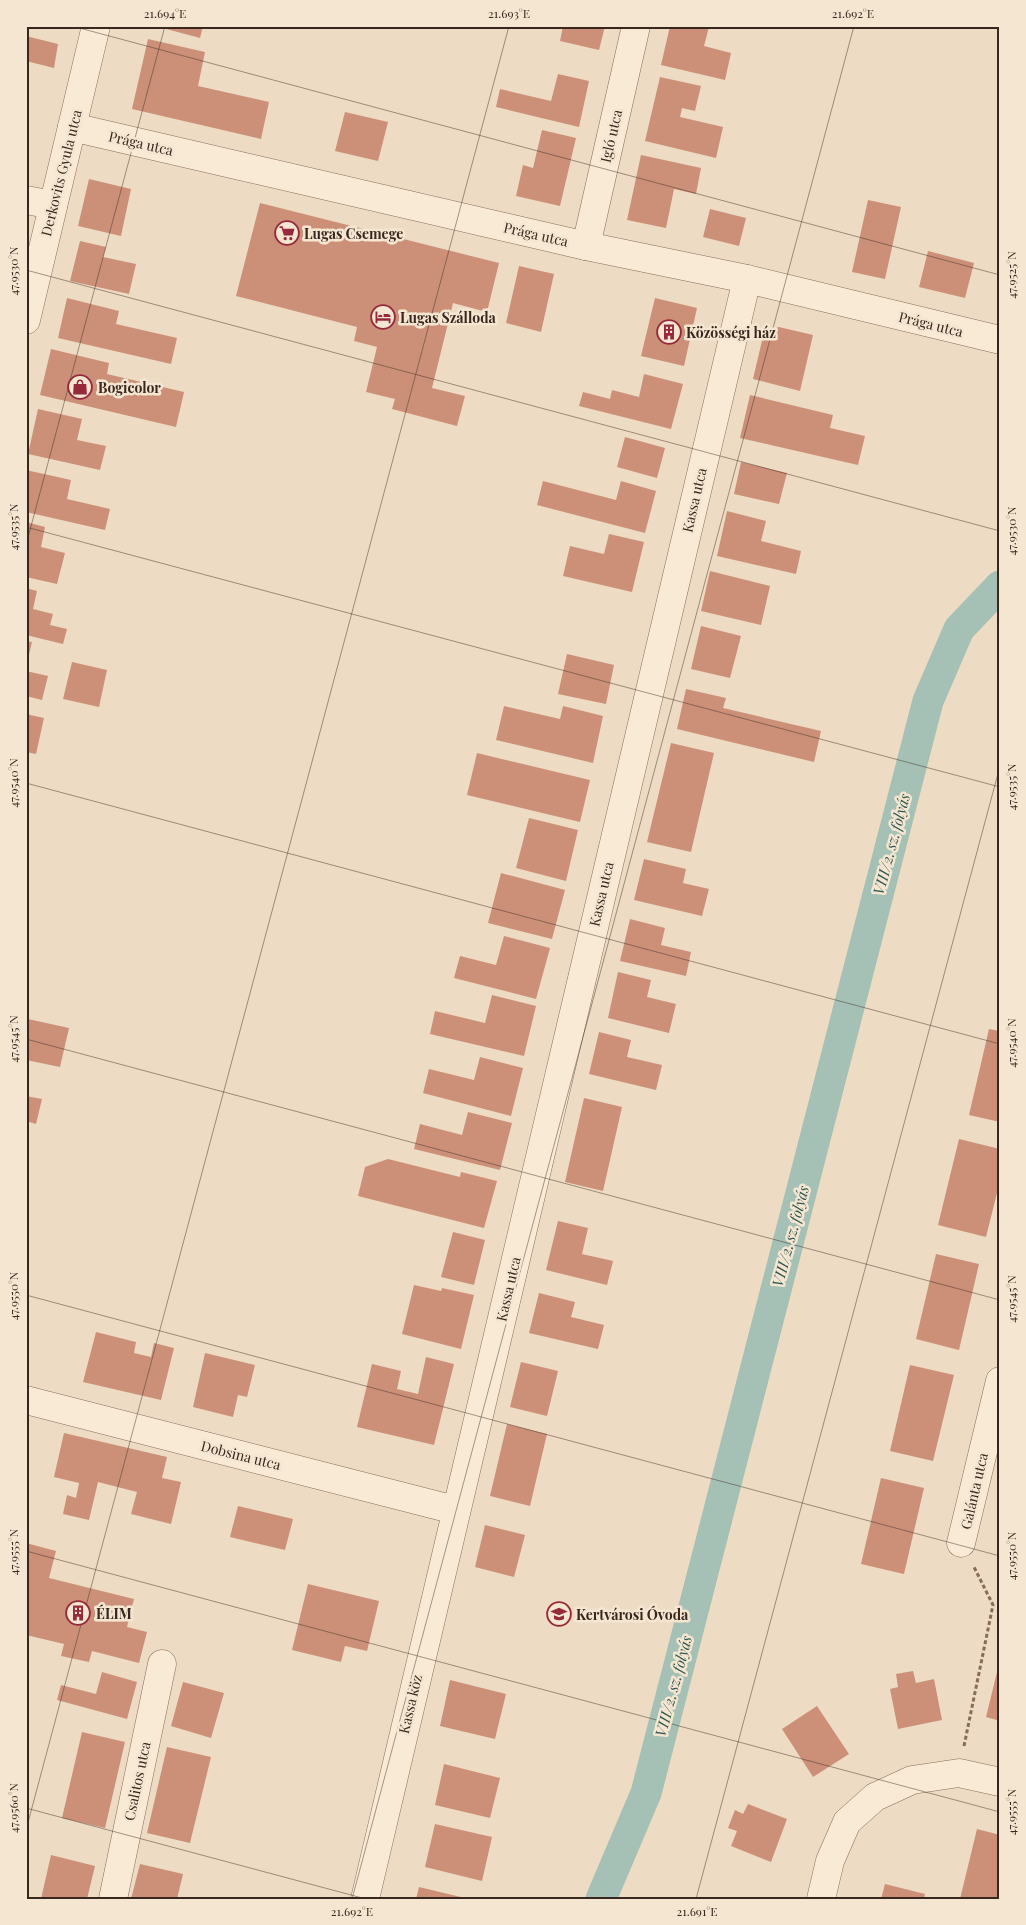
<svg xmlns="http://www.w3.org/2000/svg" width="1026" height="1925" font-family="'Playfair Display',serif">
  <rect width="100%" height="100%" fill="#eedbc3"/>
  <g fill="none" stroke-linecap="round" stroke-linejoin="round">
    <path stroke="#a5c1b5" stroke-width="31" d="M601,1899l45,-106 282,-1092 31,-72 41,-43"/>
  </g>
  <g fill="#cc9079">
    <path d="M155,26h48l-3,12z"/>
    <path d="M563,26h42l-6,24 -39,-9z"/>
    <path d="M670,26l39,1 -5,19 27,7 -6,27 -64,-15z"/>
    <path d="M26,36l32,8 -4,24 -28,-7z"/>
    <path d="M148,39l57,13 -7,34 71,16 -8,37 -129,-30z"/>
    <path d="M558,74l31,7 -10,46 -83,-20 4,-18 51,12z"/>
    <path d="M660,77l41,9 -6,25 -13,-3 -2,9 43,10 -7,31 -71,-17z"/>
    <path d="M345,112l43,10 -10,39 -43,-10z"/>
    <path d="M542,130l34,8 -16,68 -44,-10 7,-31 10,3z"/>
    <path d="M641,155l60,13 -5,26 -22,-5 -8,39 -39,-8z"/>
    <path d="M89,179l42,10 -10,47 -43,-10z"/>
    <path d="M868,200l33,7 -16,72 -33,-7z"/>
    <path d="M260,203l239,60 -12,49 -34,-9 -21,85 33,8 -8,30 -65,-17 3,-10 -29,-7 11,-45 -23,-6 3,-14 -121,-31z"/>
    <path d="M710,209l36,9 -7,28 -36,-9z"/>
    <path d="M80,241l26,6 -3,10 33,7 -7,30 -59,-13z"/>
    <path d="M928,251l46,12 -9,35 -46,-11z"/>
    <path d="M519,266l35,8 -13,58 -35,-9z"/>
    <path d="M67,298l52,13 -3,13 61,14 -6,26 -113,-26z"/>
    <path d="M655,298l42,10 -13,58 -43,-10z"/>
    <path d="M779,327l34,8 -13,56 -47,-12 11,-47z"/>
    <path d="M51,349l58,14 -2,11 77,18 -8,35 -136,-32z"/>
    <path d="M644,374l39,10 -12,45 -92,-23 4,-14 27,7 2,-9 27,7z"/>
    <path d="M750,395l83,20 -3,13 35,8 -7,29 -118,-27z"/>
    <path d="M38,409l44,10 -5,21 29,6 -6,24 -72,-16z"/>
    <path d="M625,437l40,11 -8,30 -40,-11z"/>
    <path d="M741,462l46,11 -8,31 -45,-10z"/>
    <path d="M26,470l45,10 -4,19 43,10 -5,21 -79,-18z"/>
    <path d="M543,481l73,19 5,-19 35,10 -11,42 -108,-28z"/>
    <path d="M727,511l39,10 -5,20 40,10 -5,23 -79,-18z"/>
    <path d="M26,522l19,5 -4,20 24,6 -8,31 -31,-7z"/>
    <path d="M609,534l35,8 -12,50 -69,-16 7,-30 34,8z"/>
    <path d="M710,571l60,15 -9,39 -60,-14z"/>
    <path d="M26,588l11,3 -4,18 20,5 -3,11 17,4 -4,15 -37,-9z"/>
    <path d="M701,626l40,10 -11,42 -39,-9z"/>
    <path d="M26,641l6,1 -5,21h-1z"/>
    <path d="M567,654l47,11 -8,39 -48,-10z"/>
    <path d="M72,662l35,8 -8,37 -36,-8z"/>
    <path d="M26,671l22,5 -6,24 -16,-4z"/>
    <path d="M686,689l40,9 -3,10 98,23 -7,31 -137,-33z"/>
    <path d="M504,706l56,13 3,-13 40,10 -10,47 -97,-23z"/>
    <path d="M26,714l18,4 -8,36 -10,-2z"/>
    <path d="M671,743l43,10 -23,99 -44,-10z"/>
    <path d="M477,753l113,27 -10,42 -113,-27z"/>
    <path d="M529,818l49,12 -12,51 -50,-13z"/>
    <path d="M644,859l42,10 -3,14 26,6 -7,27 -68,-16z"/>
    <path d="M501,873l64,17 -13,49 -64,-16z"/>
    <path d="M630,919l35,9 -4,17 30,7 -5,24 -66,-15z"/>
    <path d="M504,936l46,12 -14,51 -82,-21 6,-22 36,9z"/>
    <path d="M618,972l33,8 -4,17 29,7 -7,29 -61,-15z"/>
    <path d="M492,995l44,11 -12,50 -94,-22 5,-23 50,12z"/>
    <path d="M28,1019l41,9 -9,39 -34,-7v-32z"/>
    <path d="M989,1029l11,2v91l-31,-7z"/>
    <path d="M599,1032l32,8 -4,17 35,8 -6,25 -67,-16z"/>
    <path d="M480,1057l43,11 -12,48 -88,-23 6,-24 45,11z"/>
    <path d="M26,1096l16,3 -6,25 -10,-3z"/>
    <path d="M584,1098l38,9 -19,84 -38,-9z"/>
    <path d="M468,1112l44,11 -12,47 -86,-21 6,-25 42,11z"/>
    <path d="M959,1139l41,10v32l-14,56 -48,-12z"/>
    <path d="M388,1159l72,18 1,-5 36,9 -13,47 -126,-32 7,-29z"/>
    <path d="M558,1221l30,7 -6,26 31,7 -6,24 -61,-15z"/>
    <path d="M453,1232l32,8 -11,45 -33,-8z"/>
    <path d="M936,1254l43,10 -20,86 -43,-11z"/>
    <path d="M414,1285l27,6 1,-3 32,7 -13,54 -59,-15z"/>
    <path d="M539,1293l36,9 -4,15 33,8 -6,24 -69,-16z"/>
    <path d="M96,1332l40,10 -2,11 17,4 3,-14 20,5 -13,52 -78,-18z"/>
    <path d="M205,1353l50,12 -8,32 -9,-2 -5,22 -40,-10z"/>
    <path d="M426,1357l28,7 -20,81 -77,-18 15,-63 29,7 -4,18 21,5z"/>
    <path d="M521,1362l37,9 -11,45 -37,-9z"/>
    <path d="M910,1365l44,10 -21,86 -43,-10z"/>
    <path d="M507,1424l40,10 -17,72 -40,-10z"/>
    <path d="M64,1433l103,24 -5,21 19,4 -10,42 -40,-10 6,-22 -39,-10 -9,38 -26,-6 4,-19 9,3 3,-15 -25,-6z"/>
    <path d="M881,1478l43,10 -20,86 -43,-10z"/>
    <path d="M238,1506l55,13 -8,31 -55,-13z"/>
    <path d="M485,1525l40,10 -11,42 -39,-10z"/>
    <path d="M26,1543l30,8 -7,27 85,21 -7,28 20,5 -8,31 -47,-12 -3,11 -28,-6 3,-12 -38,-9z"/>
    <path d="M308,1584l71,17 -12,50 -22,-5 -4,16 -49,-12z"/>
    <path d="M999,1664h1v57l-14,-4z"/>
    <path d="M913,1671l3,12 18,-4 8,41 -44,9 -8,-40 8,-2 -2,-13z"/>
    <path d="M102,1672l35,10 -10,37 -70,-19 4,-15 35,9z"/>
    <path d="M450,1680l56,14 -11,45 -55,-13z"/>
    <path d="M183,1682l41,11 -13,45 -40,-12z"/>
    <path d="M817,1706l32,48 -36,23 -31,-48z"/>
    <path d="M82,1732l43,10 -20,86 -43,-10z"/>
    <path d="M167,1747l44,10 -21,86 -43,-10z"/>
    <path d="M444,1764l56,14 -10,40 -55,-13z"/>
    <path d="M748,1804l39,15 -16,43 -40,-16 6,-15 -9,-3 7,-18 8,4z"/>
    <path d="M435,1824l57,13 -10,44 -57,-14z"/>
    <path d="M977,1829l23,6v64h-40z"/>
    <path d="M51,1855l44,11 -8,33h-46z"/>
    <path d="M140,1864l43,10 -6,25h-46z"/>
    <path d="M885,1884l40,10 -1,5h-43z"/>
    <path d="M419,1887l46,11v1h-49z"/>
  </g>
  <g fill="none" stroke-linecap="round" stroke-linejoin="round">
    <g stroke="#886c5a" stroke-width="29">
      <g id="minor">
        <path d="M72,127l514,119 161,33 253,61"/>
        <path d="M26,200l27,5"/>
        <path d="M586,246l50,-220"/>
        <path d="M26,320l70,-294"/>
        <path d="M26,1400l429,110"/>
        <path d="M961,1543l39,-162"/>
        <path d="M113,1899l49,-235"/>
        <path d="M365,1899l382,-1620"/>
        <path d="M821,1899l9,-38 17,-39 28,-25 37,-17 47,-7 41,9"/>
      </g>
    </g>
    <path stroke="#886c5a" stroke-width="3" stroke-dasharray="4 2.5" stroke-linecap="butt" d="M964,1746l29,-141 -19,-38"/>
    <use href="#minor" stroke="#f9ead6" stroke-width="28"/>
  </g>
  <path fill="none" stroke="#38271e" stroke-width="1" stroke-opacity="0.45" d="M72,26l928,249M26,270l974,261M26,527l974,260M26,545l139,-519M26,783l974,261M26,1039l974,261M26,1295l974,261M26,1551l974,261M26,1808l340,91M26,1830l483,-1804M352,1899l502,-1873M696,1899l304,-1133"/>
  <defs>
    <g id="supermarket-ring" transform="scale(1.25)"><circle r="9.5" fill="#f5e6d2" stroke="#962a3a" stroke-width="1.5"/><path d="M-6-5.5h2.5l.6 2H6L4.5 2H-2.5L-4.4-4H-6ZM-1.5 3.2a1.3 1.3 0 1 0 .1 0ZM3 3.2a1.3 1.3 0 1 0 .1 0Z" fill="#962a3a"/></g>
    <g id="hotel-ring" transform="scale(1.25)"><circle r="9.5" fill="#f5e6d2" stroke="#962a3a" stroke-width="1.5"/><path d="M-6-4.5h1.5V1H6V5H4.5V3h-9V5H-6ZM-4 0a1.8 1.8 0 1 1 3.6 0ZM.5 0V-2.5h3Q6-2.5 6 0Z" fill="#962a3a"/></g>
    <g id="building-ring" transform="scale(1.25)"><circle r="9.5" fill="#f5e6d2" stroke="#962a3a" stroke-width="1.5"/><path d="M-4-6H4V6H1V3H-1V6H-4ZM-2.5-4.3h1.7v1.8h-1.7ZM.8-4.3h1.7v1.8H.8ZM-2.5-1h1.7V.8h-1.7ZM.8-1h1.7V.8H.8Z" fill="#962a3a"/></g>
    <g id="shop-ring" transform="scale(1.25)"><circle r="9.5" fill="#f5e6d2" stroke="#962a3a" stroke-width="1.5"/><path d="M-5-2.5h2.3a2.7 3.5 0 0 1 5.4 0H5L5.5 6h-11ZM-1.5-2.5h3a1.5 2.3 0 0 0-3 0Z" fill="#962a3a"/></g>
    <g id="school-ring" transform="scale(1.25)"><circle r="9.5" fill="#f5e6d2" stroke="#962a3a" stroke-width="1.5"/><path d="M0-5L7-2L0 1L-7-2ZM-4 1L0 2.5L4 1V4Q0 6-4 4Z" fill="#962a3a"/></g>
  </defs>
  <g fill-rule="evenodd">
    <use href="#supermarket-ring" x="287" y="233"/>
    <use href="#hotel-ring" x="383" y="317"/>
    <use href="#building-ring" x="669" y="332"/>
    <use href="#shop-ring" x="80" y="387"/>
    <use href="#building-ring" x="78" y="1613"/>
    <use href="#school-ring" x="559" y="1614"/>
  </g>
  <g text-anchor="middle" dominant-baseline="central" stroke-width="5" stroke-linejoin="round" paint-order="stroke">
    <g font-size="14" fill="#38271e" stroke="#f5e6d2">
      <text transform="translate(611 136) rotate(-77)">Igló utca</text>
      <text transform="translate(141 143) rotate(13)">Prága utca</text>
      <text transform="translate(61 173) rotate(-76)">Derkovits Gyula utca</text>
      <text transform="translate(536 234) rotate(13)">Prága utca</text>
      <text transform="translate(931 324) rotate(14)">Prága utca</text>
      <text transform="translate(694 500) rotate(-77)">Kassa utca</text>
      <text transform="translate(601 894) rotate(-77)">Kassa utca</text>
      <text transform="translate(508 1289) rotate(-77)">Kassa utca</text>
      <text transform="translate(241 1455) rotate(14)">Dobsina utca</text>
      <text transform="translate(974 1491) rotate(-77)">Galánta utca</text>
      <text transform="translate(410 1704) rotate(-77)">Kassa köz</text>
      <text transform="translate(137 1781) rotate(-78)">Csalitos utca</text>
    </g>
    <g font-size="14" font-weight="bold" fill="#38271e" stroke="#f5e6d2" text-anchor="start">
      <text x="304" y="233">Lugas Csemege</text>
      <text x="400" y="317">Lugas Szálloda</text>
      <text x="686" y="332">Közösségi ház</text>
      <text x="98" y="387">Bogicolor</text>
      <text x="96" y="1613">ÉLIM</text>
      <text x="576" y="1614">Kertvárosi Óvoda</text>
    </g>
    <g font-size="15" font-style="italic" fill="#2d574f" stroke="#f5e6d2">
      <text transform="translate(891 844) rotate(-75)">VIII/2. sz. folyás</text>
      <text transform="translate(790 1236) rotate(-75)">VIII/2. sz. folyás</text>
      <text transform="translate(673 1686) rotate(-75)">VIII/2. sz. folyás</text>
    </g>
  </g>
  <rect width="1026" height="1925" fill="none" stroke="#f5e6d2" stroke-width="55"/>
  <rect x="28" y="28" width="970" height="1870" fill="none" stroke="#38271e" stroke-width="2"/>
  <g font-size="12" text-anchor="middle" fill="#38271e">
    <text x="165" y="18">21.694°E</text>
    <text x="509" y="18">21.693°E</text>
    <text x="853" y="18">21.692°E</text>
    <text transform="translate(14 271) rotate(-90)" y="4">47.9530°N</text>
    <text transform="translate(1012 275) rotate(-90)" y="4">47.9525°N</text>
    <text transform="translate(14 527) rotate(-90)" y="4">47.9535°N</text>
    <text transform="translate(1012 531) rotate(-90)" y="4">47.9530°N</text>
    <text transform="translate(14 783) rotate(-90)" y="4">47.9540°N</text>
    <text transform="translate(1012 787) rotate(-90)" y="4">47.9535°N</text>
    <text transform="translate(14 1039) rotate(-90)" y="4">47.9545°N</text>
    <text transform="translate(1012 1043) rotate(-90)" y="4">47.9540°N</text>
    <text transform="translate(14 1296) rotate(-90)" y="4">47.9550°N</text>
    <text transform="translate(1012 1299) rotate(-90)" y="4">47.9545°N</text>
    <text transform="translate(14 1552) rotate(-90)" y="4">47.9555°N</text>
    <text transform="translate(1012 1556) rotate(-90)" y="4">47.9550°N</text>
    <text transform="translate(14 1808) rotate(-90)" y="4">47.9560°N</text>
    <text transform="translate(1012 1812) rotate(-90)" y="4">47.9555°N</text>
    <text x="352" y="1916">21.692°E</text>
    <text x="697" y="1916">21.691°E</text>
  </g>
</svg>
